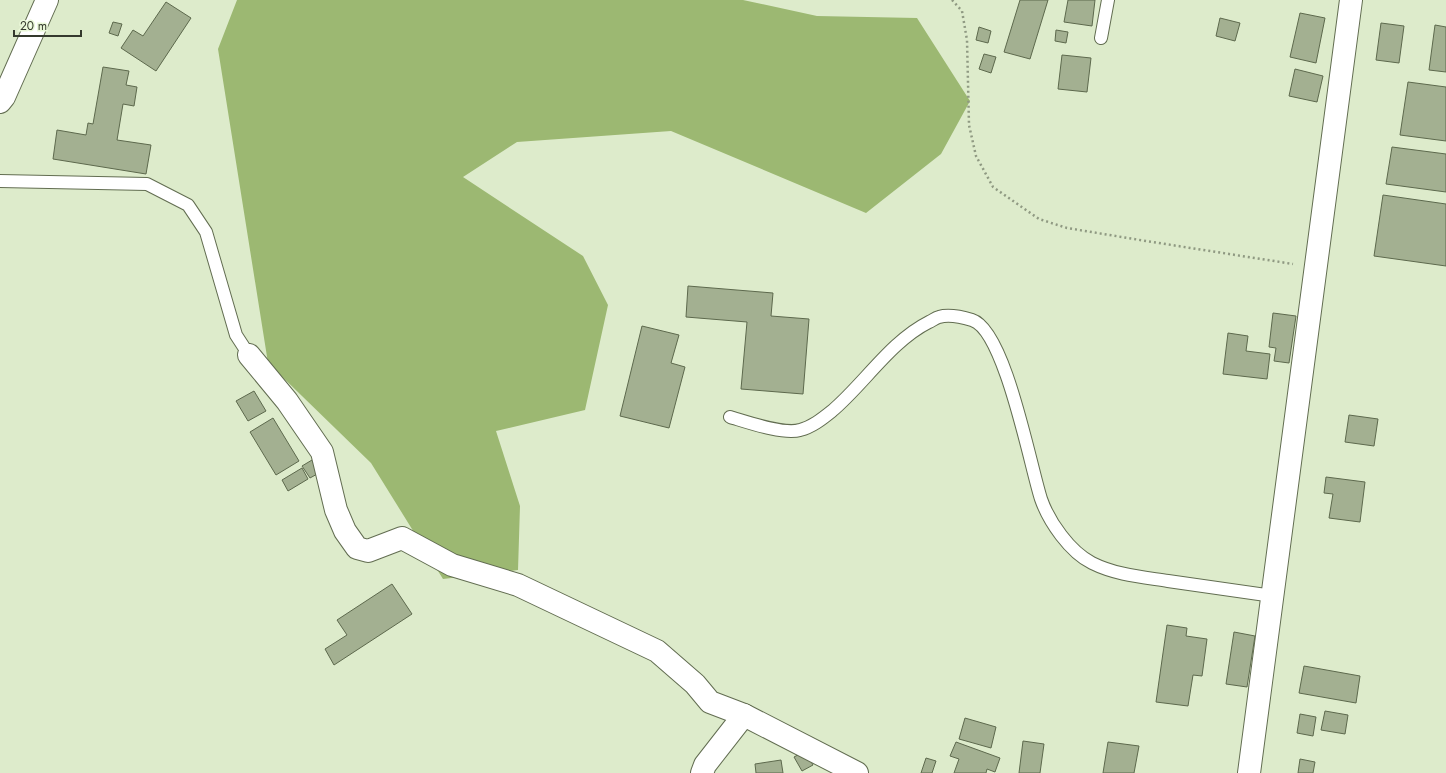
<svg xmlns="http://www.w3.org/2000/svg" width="1446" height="773" font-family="Jost,sans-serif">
  <rect width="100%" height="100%" fill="#ddebcb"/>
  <path fill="#9cb872" d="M237,0h506l74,16 100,2 53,83 -29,53 -75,59 -195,-82 -154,11 -54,35 120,79 25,49 -23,105 -89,21 24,75 -2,64 -75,9 -72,-116 -103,-100 -50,-314z"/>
  <g fill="#a3b091" stroke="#5d694d">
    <path d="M1020,0h28l-18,59 -26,-7z"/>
    <path d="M1068,0h27l-3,26 -28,-4z"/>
    <path d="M166,2l25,16 -35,53 -35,-23 12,-18 10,6z"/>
    <path d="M1300,13l25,5 -9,45 -26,-6z"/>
    <path d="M1220,18l20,5 -5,18 -19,-5z"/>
    <path d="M113,22l9,2 -4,12 -9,-3z"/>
    <path d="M1381,23l23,3 -5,37 -23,-3z"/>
    <path d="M1435,25l11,2v45l-17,-2z"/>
    <path d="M979,27l12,4 -3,12 -12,-3z"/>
    <path d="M1056,30l12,2 -2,11 -11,-2z"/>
    <path d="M984,54l12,3 -5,16 -12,-4z"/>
    <path d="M1062,55l29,3 -4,34 -29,-3z"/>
    <path d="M103,67l26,4 -3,14 11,2 -3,19 -11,-2 -6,36 34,5 -5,29 -93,-15 4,-29 29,5 2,-12 5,1z"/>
    <path d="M1295,69l28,7 -6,26 -28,-6z"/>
    <path d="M1408,82l38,5v54l-46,-6z"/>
    <path d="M1392,147l54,7v38l-60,-8z"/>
    <path d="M1383,195l63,9v62l-72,-10z"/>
    <path d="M688,286l85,7 -2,23 38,3 -6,75 -62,-5 6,-67 -61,-5z"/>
    <path d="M1273,313l23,3 -7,47 -15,-2 2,-13 -7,-1z"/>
    <path d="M642,326l37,9 -8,28 14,4 -16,61 -49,-12z"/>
    <path d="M1228,333l20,3 -2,15 24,3 -3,25 -44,-5z"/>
    <path d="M254,391l12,20 -18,10 -12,-20z"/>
    <path d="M1349,415l29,4 -4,27 -29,-4z"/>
    <path d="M273,418l26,43 -23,14 -26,-43z"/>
    <path d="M312,460l7,13 -9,5 -8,-12z"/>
    <path d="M302,468l6,11 -20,12 -6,-11z"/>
    <path d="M1326,477l39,5 -5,40 -31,-4 4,-24 -9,-1z"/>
    <path d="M392,584l20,30 -78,51 -9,-16 22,-14 -10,-15z"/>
    <path d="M1167,625l20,3 -1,8 21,3 -5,37 -9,-1 -5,31 -32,-4z"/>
    <path d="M1234,632l21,4 -8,51 -21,-3z"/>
    <path d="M1304,666l56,10 -4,27 -57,-10z"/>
    <path d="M1325,711l23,4 -3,19 -24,-4z"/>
    <path d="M1300,714l16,3 -3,19 -16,-3z"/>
    <path d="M965,718l31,9 -5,21 -32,-9z"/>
    <path d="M1023,741l21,3 -4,29h-21z"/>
    <path d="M956,742l44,16 -5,14 -8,-3 -1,4h-32l5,-14 -9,-3z"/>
    <path d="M1108,742l31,4 -5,27h-31z"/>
    <path d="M805,751l8,14 -11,6 -8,-14z"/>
    <path d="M926,758l10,3 -4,12h-11z"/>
    <path d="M1300,759l15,3 -2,11h-15z"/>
    <path d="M781,760l2,13h-27l-1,-9z"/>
  </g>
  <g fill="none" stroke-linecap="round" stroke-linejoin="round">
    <g stroke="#626d51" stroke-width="14">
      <g id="lane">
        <path d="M1101,38l7,-38"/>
        <path d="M0,181l147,3 41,21 18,27 30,103 13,20"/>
        <path d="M730,417c17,5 54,18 70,13 12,-3 22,-11 32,-19 32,-27 59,-70 97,-89 3,-1 6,-4 10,-5 10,-3 23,0 33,3 33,10 58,145 69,179 8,23 29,53 51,64 24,12 50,14 76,18 35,5 70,10 105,15"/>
      </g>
    </g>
    <g stroke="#626d51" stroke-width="24">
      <g id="street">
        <path d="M249,355l38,46 35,51 14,58 9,21 12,17 11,3 34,-13 50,27 66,20 139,66 38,33 15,18 34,13 113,58"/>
        <path d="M702,773l3,-8 39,-50"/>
      </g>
    </g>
    <g stroke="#626d51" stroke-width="24">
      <g id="secondary">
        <path d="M0,102l4,-5 43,-97"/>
        <path d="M1249,773l102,-773"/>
      </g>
    </g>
    <path stroke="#8f9982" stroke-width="2.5" stroke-dasharray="2 3" stroke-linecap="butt" d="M952,0l10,11 5,29 2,85 7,31 17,31 46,32 28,9 79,13 147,23"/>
    <use href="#lane" stroke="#fff" stroke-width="12"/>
    <use href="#street" stroke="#fff" stroke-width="22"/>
    <use href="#secondary" stroke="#fff" stroke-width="22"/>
  </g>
  <path d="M14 30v6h67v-6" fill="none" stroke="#34392d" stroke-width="2"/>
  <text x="20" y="30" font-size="12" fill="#34392d" stroke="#eaf8d8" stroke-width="3" paint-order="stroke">20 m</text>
</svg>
